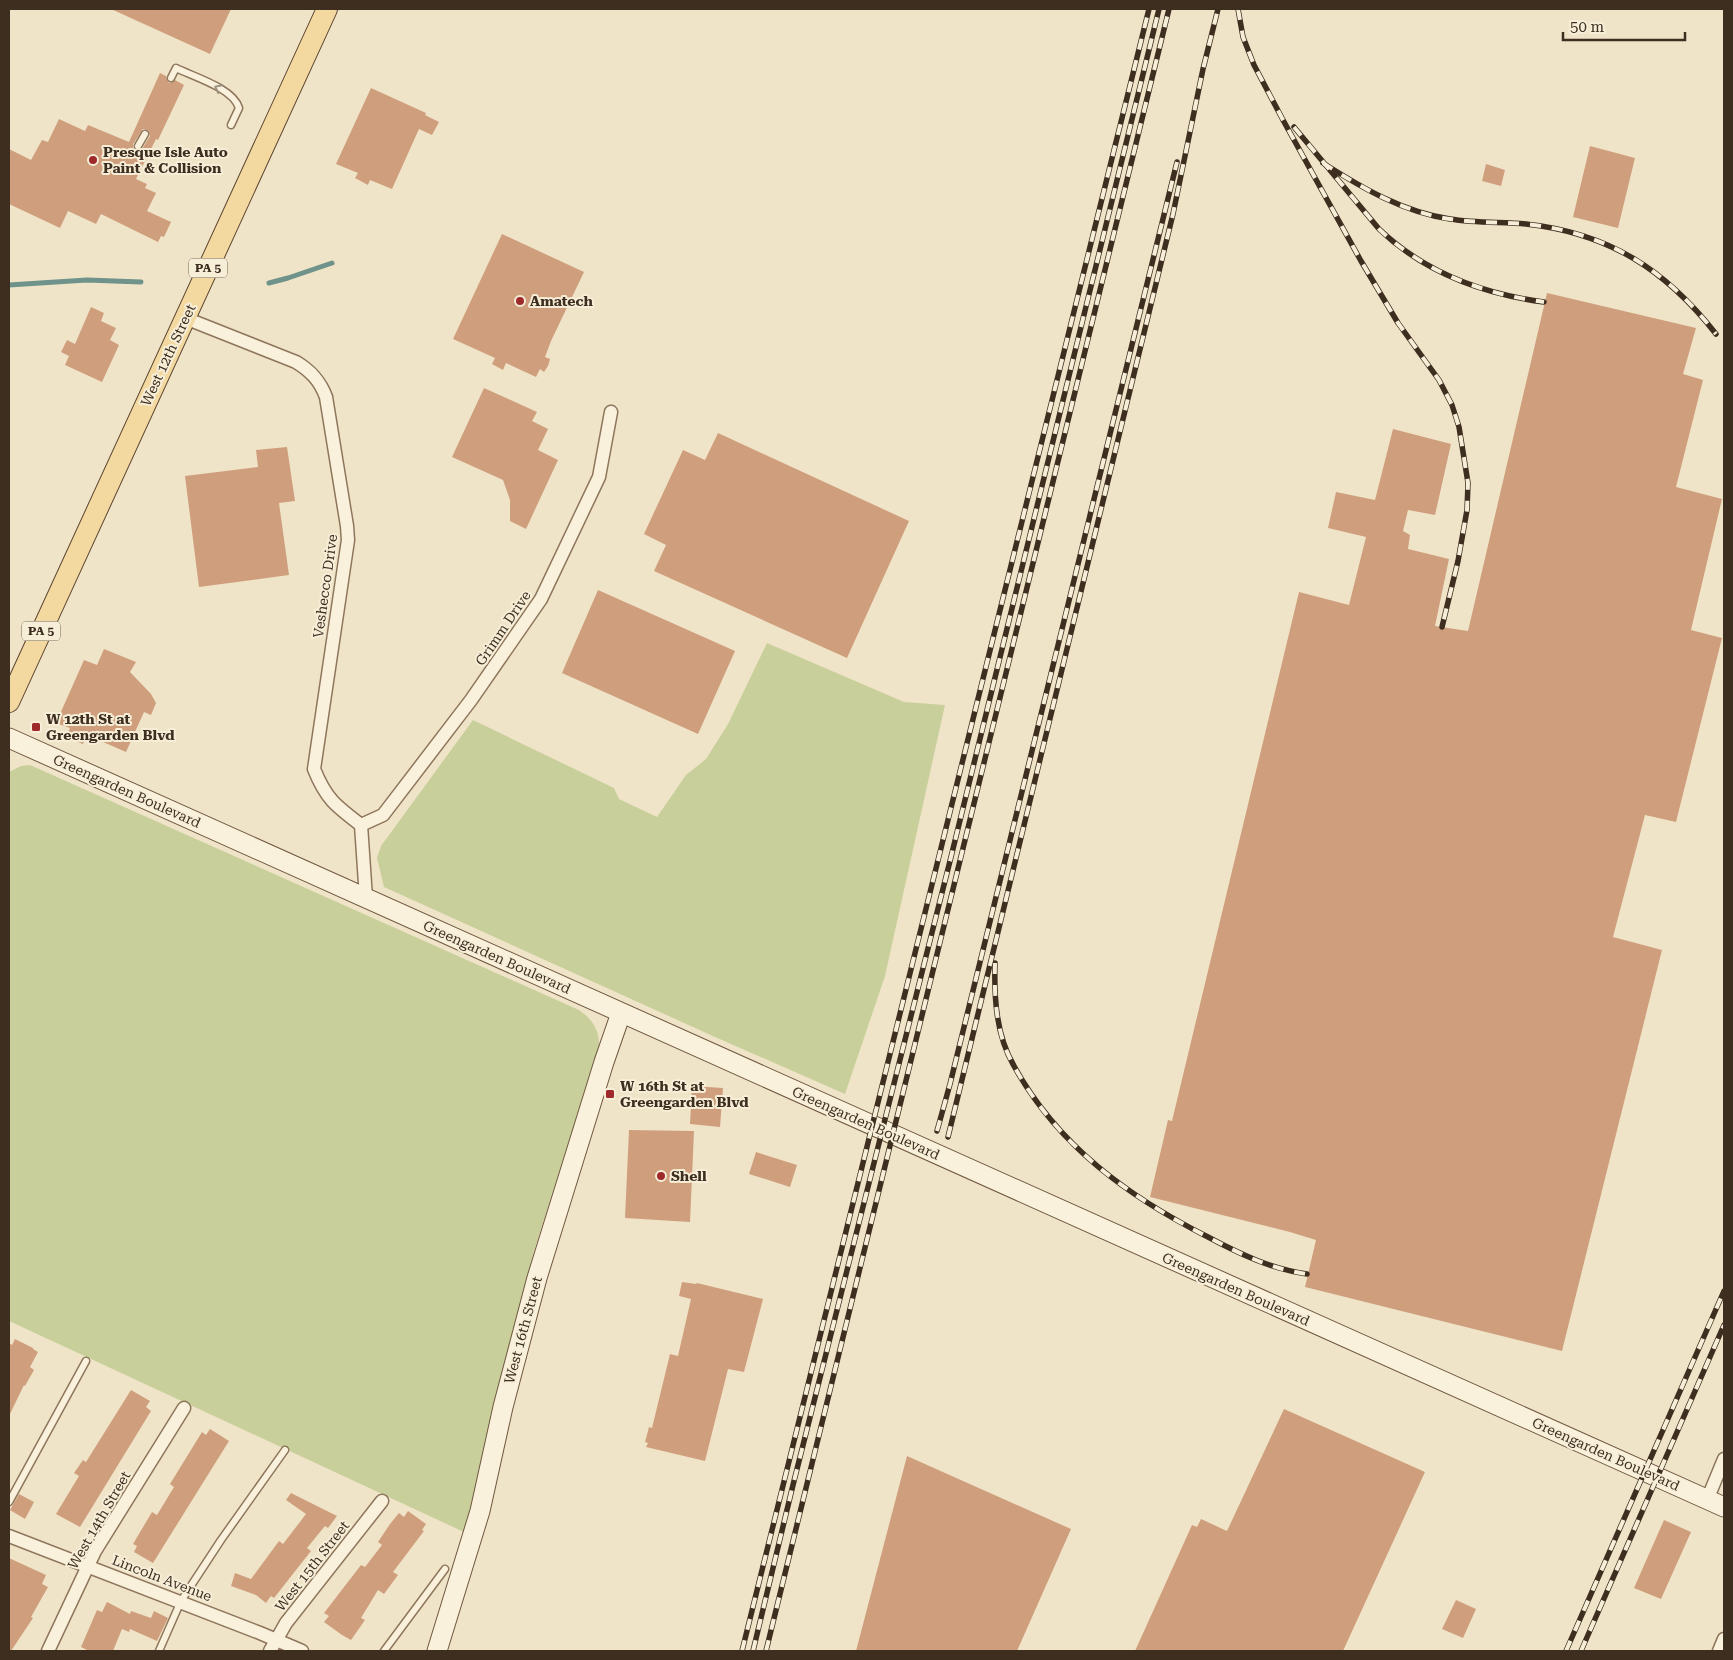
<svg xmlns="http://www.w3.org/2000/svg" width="1733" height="1660" font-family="'Roboto Serif',serif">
  <rect width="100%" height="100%" fill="#f0e4c8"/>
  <g fill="#c9cf9b">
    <path d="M767,643l137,59 41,3 -60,271 -40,118 -130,-57 -331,-150 -7,-29 4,-12 92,-126 141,68 5,11 38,18 29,-42 20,-16 22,-35z"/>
    <path d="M30,765l549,245c13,9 21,20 20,37l-65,204 -34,130 -24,111 -12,40 -455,-211v-549l12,-6z"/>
  </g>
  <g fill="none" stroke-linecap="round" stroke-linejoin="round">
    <g stroke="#6f938a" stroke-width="5">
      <path d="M269,283l19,-5 44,-15"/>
      <path d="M9,285l78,-5 54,2"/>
    </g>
  </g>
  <g fill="#cf9f7d" fill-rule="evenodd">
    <path d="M111,9h120l-21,45z"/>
    <path d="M160,73l6,3 1,4 2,3 6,-3 9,5 -26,55 -2,-1 -20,40 11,5 -2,4 11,5 -9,18 24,11 -7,15 -3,-1 -3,6 -57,-28 -5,10 -28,-13 -8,17 -51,-24v-55l22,11 11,-20 6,2 11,-23 26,12 3,-6 41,17zM143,129l5,1 2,6 -8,13 -6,2 -3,-3v-4z"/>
    <path d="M371,88l55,25 -1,2 14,7 -7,13 -13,-6 -27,60 -22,-9 -2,5 -13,-7 3,-5 -22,-9z"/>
    <path d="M1590,146l45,12 -17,70 -45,-11z"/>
    <path d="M1486,164l19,6 -4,16 -19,-5z"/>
    <path d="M502,234l82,38 -33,69 -6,16 5,2 -2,7 -4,6 -4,-3 -4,8 -30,-14 -3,7 -11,-6 3,-6 -42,-19z"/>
    <path d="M1547,293l149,35 -13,46 20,6 -27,107 46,12 -31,131 31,8 -46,184 -31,-7 -32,122 49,13 -100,401 -257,-64 11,-47 -26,-8 -140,-35 18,-77 4,1 127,-529 50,13 17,-68 -38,-9 8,-36 39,8 18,-71 58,15 -16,71 -27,-5 -5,21 7,4 -2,14 41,10 -14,67 33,5z"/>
    <path d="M91,307l13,6 -3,8 15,7 -6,12 9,5 -17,37 -37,-17 4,-9 -8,-4 6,-12 8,4z"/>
    <path d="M484,388l53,24 -5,9 16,8 -10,21 20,10 -32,69 -16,-8v-21l-7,-20 -51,-23z"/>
    <path d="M718,433l191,88 -62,137 -193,-87 12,-26 -22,-11 39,-84 22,10z"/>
    <path d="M287,447l8,54 -16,2 10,72 -90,12 -14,-111 73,-9 -2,-17z"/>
    <path d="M598,590l137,61 -37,83 -136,-61z"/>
    <path d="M104,649l32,13 -6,10 21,22 5,9 -5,12 -7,-3 -18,40 -39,-17 -4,9 -17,-7 4,-9 -14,-5 28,-63 13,5z"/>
    <path d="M692,1086l31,2 -3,39 -30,-3z"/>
    <path d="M629,1130l65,1 -4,91 -65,-4z"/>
    <path d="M756,1152l41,13 -7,22 -41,-13z"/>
    <path d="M682,1282l14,2 1,-1 66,16 -19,73 -16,-3 -23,92 -59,-14 2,-4 -3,-1 4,-15 3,1 18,-74 8,2 13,-57 -12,-3z"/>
    <path d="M15,1339l18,9v1l5,3 -8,15 4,3 -9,16 -1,-1 -15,31v-73l3,2z"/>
    <path d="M131,1390l19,11 -4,6 5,4 -71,116 -24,-13 23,-38 -5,-3 9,-13 3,2z"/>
    <path d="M1284,1409l141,63 -82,179h-208l57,-126 5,2 4,-8 26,12z"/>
    <path d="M210,1429l19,12 -76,122 -19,-11 3,-6 -4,-2 19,-32 5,3 17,-28 -4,-3 32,-52 4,3z"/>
    <path d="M907,1456l164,73 -54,122h-161z"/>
    <path d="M291,1493l46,23 -9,12 -3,-2 -18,22 4,3 -37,47 -3,-2 -5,7 -10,-8 -25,-9 4,-13 16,6 28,-38 4,3 23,-30 -20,-14z"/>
    <path d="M19,1494l15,8 -9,17 -15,-9z"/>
    <path d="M408,1511l18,13 -4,6 2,1 -31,41 5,3 -14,19 -6,-4 -17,28 4,2 -14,20 -9,-5 -18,-13 5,-6 -5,-3 37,-48 4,2 17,-22 -4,-3 12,-18 9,-11 5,4z"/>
    <path d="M1664,1520l27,12 -30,67 -27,-11z"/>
    <path d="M9,1558l37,17 -4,9 6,3 -17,30 2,1 -22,33h-2z"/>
    <path d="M1456,1600l20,9 -13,29 -21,-9z"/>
    <path d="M107,1602l23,12 1,-3 20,7 3,-7 14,7 -11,23 -27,-12 -1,3 -7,-3 -9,22h-24l-8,-4 16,-37 5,2z"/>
  </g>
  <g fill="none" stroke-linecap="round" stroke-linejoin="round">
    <g stroke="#8d765c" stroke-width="9">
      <g id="lane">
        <path d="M171,78l5,-10c18,9 57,20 63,40l-8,17"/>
        <path d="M138,146l7,-12"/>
        <path d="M9,1502l77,-141"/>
        <path d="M159,1651l22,-50 40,-61 64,-90"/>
        <path d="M384,1651l61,-82"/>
      </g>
    </g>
    <g stroke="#8d765c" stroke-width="15">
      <g id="street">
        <path d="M185,318l111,44c15,9 24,19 30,35l21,129 1,14 -34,229c12,30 22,37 47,56l5,73"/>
        <path d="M361,825l22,-10 88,-115 70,-101 58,-122 12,-65"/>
        <path d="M1707,1500l17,-41"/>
        <path d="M9,1536l251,97 42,18"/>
        <path d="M48,1651l47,-100 89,-143"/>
        <path d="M270,1651l16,-28 96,-122"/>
        <path d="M1719,1651l5,-12"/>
      </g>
    </g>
    <g stroke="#6f573f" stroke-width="21">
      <g id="secondary">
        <path d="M9,738l1715,769"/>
        <path d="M437,1651l43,-140 23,-104 34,-129 67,-216 17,-49"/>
      </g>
    </g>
    <g stroke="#5b4430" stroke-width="22">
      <path id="primary" d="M9,702l318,-693"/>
    </g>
    <use href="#lane" stroke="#faf1dc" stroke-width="6"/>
    <use href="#street" stroke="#faf1dc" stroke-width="12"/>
    <use href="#secondary" stroke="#faf1dc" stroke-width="19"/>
    <use href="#primary" stroke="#f3d9a0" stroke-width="20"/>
    <g stroke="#3d2e20" stroke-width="5.5">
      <g id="rail">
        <path d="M1238,9l5,28 11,28 29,55 78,141 37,62 41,57 13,25 7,22 9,56 -1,27 -9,51 -16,66"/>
        <path d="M1294,127l85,102c45,43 104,65 165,73"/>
        <path d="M1323,163c39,25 80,49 127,56 25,4 51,3 76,5 83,9 140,46 190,110"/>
        <path d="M995,963c-1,35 1,72 19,103 44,80 115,131 194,171 32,17 63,32 99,37"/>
        <path d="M937,1131l13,-47 227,-922"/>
        <path d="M948,1137l225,-923 30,-145 15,-60"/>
        <path d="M742,1651l407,-1642"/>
        <path d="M753,1651l40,-166 158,-628 208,-848"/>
        <path d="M766,1651l403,-1642"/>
        <path d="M1566,1651l158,-360"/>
        <path d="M1581,1651l143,-326"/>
      </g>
    </g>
    <use href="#rail" stroke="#f7eed8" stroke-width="4" stroke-dasharray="11" stroke-linecap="butt"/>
  </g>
  <defs><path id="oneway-chevron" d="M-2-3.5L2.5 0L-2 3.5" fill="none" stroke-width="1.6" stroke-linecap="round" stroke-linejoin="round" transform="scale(1.25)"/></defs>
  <use stroke="#9c907e" href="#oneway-chevron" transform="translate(218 88) rotate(-154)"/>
  <g fill="#9e2a2b" stroke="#f7eed8" stroke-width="2">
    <circle cx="93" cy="160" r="5"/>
    <circle cx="520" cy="301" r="5"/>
    <rect x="31" y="722" width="10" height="10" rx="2.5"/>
    <rect x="605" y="1089" width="10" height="10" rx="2.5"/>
    <circle cx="661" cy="1176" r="5"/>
  </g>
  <g text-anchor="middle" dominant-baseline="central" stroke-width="4" stroke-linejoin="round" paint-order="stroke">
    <g fill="#f7eed8" stroke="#756857" stroke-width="1">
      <rect x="189" y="258.5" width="38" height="19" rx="4"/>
      <rect x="22" y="621.5" width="38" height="19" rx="4"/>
    </g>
    <g font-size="12" font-weight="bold" fill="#3d2e20">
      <text x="208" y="268">PA 5</text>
      <text x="41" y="631">PA 5</text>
    </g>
    <g font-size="14" font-weight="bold" fill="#3d2e20" stroke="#f7eed8" text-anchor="start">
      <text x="103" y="152">Presque Isle Auto<tspan x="103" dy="16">Paint &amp; Collision</tspan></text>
      <text x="530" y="301">Amatech</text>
      <text x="46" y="719">W 12th St at<tspan x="46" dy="16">Greengarden Blvd</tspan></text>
      <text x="620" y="1086">W 16th St at<tspan x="620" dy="16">Greengarden Blvd</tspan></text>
      <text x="671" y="1176">Shell</text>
    </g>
    <g font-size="14" fill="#3d2e20" stroke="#f7eed8">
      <text transform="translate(168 355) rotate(-65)">West 12th Street</text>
      <text transform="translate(325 586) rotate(-82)">Veshecco Drive</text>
      <text transform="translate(503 628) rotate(-56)">Grimm Drive</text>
      <text transform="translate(127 791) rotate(24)">Greengarden Boulevard</text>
      <text transform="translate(497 957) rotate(24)">Greengarden Boulevard</text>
      <text transform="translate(866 1123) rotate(24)">Greengarden Boulevard</text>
      <text transform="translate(1236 1289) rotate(24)">Greengarden Boulevard</text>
      <text transform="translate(523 1330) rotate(-75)">West 16th Street</text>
      <text transform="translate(1606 1454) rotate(24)">Greengarden Boulevard</text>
      <text transform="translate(99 1520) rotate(-60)">West 14th Street</text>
      <text transform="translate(312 1566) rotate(-52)">West 15th Street</text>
      <text transform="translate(162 1578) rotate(21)">Lincoln Avenue</text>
    </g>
  </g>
  <rect width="1733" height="1660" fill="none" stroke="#3d2e20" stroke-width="20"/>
  <path d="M1563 32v8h122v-8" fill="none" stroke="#3d2e20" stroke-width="2.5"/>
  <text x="1570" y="32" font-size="15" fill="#3d2e20" stroke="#f7eed8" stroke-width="4" paint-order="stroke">50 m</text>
</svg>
